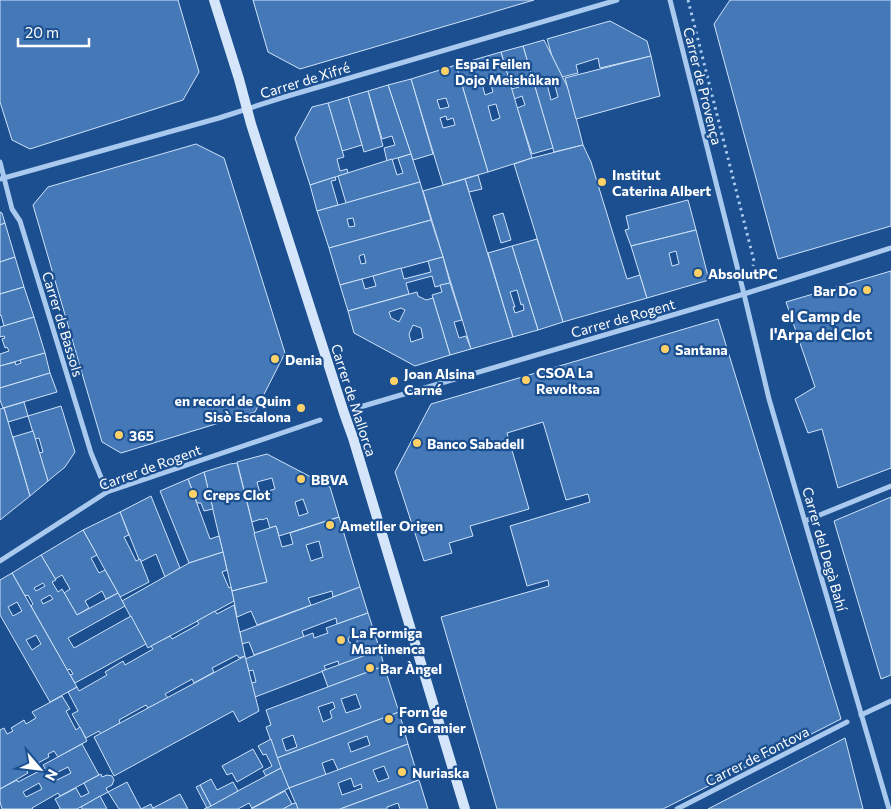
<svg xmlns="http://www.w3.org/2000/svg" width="891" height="809" font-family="Commissioner,sans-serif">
  <rect width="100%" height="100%" fill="#1b4f8f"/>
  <g fill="#4478b7" stroke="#cfe3fa" fill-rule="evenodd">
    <path d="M0,0h178l21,72 -16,28 -153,49 -18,-9 -12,-38z"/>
    <path d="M253,0h281l-234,69 -32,-17z"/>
    <path d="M730,0h161v226l-113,33 -64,-235z"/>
    <path d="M610,21l37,20 4,15 -51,12 -2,-10 -22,7 2,8 -16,4 -10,-21 -5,-17z"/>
    <path d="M544,40l25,50 14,55 -29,7 -31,-106zM553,78l5,19 -7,3 -5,-20z"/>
    <path d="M523,46l30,102 -21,6 -15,-46 8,-3 -3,-9 -8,3 -3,-10 8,-2 -2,-9 -8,2 -8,-28z"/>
    <path d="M501,52l31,106 -44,14 -32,-107zM489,78l4,14 -8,3 -4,-15zM496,104l4,14 -8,3 -4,-15z"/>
    <path d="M651,56l9,40 -84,23 -11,-41z"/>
    <path d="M456,65l32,107 -45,13 -32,-106zM446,98l3,9 -9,2 -3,-9zM446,116l1,4 6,-2 2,7 -12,3 -3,-10z"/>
    <path d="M411,79l22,75 -20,6 -25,-75z"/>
    <path d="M388,85l23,69 -24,7 -3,-13 11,-3 -3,-9 -10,3 -14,-48z"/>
    <path d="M368,91l15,55 -19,6 -16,-55z"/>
    <path d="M348,97l14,48 -20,6 -14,-48z"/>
    <path d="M328,103l16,54 -7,2 3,12 7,-2 1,4 -38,12 -15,-47 17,-31z"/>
    <path d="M196,144l28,14 61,195 -30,59 -134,41 -19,-11 -69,-237 15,-18z"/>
    <path d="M583,145l8,17 36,117 13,-4 7,23 -84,24 -49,-158 18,-6z"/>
    <path d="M411,154l9,28 -74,21 -8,-27 54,-17 5,16 6,-2 -5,-15z"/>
    <path d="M478,175l4,14 -13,3 -4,-13z"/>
    <path d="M335,177l1,3 -5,1 7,24 -21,6 -7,-26z"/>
    <path d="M465,179l48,158 -42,12 -48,-158z"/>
    <path d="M420,182l11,38 -102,28 -12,-37zM353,218l2,8 -6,1 -2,-8z"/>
    <path d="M688,200l8,30 -65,16 -6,-16 4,-1 -3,-13z"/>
    <path d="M0,212l2,1 3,10 -5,2z"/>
    <path d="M503,213l8,27 -10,3 -8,-27z"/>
    <path d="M431,220l12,37 -103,28 -11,-37zM364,254l2,9 -5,1 -2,-8z"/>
    <path d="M5,223l10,34 -15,5v-37z"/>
    <path d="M696,230l13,50 -62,18 -16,-52zM676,251l3,13 -7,2 -3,-13z"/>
    <path d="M537,239l26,83 -25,8 -26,-84z"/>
    <path d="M512,246l26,84 -25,7 -25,-84zM517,290l4,15 2,-1 1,6 -9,3 -2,-6h2l-5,-15z"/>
    <path d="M15,257l9,30 -24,7v-32z"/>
    <path d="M443,257l7,26 -15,4 -3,-11 -26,7 3,11 -61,17 -8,-26 22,-6 3,10 11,-3 -3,-10 28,-8 3,11 27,-7 -3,-11z"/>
    <path d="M891,271v197l-53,20 -16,-59 -14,4 -13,-34 20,-12 -29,-85z"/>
    <path d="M450,283l12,37 -8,2 5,16 7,-2 5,13 -21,6 -18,-60 10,-3 -2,-7z"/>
    <path d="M24,287l10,30 -30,9 -3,-11 -1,1v-22z"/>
    <path d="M417,292l1,4 8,4 7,-2 17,57 -35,11 -61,-33 -6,-22zM401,308l4,2 -6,12 -8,-4 -2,-6zM413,325l8,3 2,10 -12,4 -2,-8z"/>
    <path d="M34,317l11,36 -45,13v-12l9,-3 -2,-4 -2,1 -3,-9 3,-1 -1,-2 -4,1v-10z"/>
    <path d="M718,319l123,400 -178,90h-166l-56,-192 108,-31 -1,-6 -21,6 -17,-60 80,-24 -2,-8 -22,6 -23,-78 -36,11 22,76 -59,17 3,10 -24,7 3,10 -28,8 -29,-89 36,-68z"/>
    <path d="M45,353l5,20 -50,15v-22l15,-4 1,3 5,-2 -1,-3z"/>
    <path d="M50,373l7,19 -54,16 -3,-8v-12z"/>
    <path d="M24,402l4,14 -20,6 -4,-14z"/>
    <path d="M61,406l14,46 -10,15 -17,14 -9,-28 4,-1 -4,-14 -4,1 -7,-23z"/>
    <path d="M4,408l26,88 -30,24v-111z"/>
    <path d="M33,431l15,50 -18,15 -17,-59z"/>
    <path d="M267,454l63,33 9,30 -60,19 -3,-10 -6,2 -3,-10 -5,2 -1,-1 -9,3 -15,-60zM272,478l3,11 -15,4 -3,-11zM303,499l5,14 -9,3 -4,-14z"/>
    <path d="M237,463l30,119 -35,9 -28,-119 26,-8z"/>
    <path d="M204,472l9,37 -9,2 -3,-8h-4l-9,-24z"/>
    <path d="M188,479l22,60 9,-3 4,16 -34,11 -29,-72z"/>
    <path d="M151,496l29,72 -15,9 -9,-23 -16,8 -20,-50z"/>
    <path d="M891,497v178l-10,4 -47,-158z"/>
    <path d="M120,512l9,23 -5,2 12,24 4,-2 9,23 -29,15 -37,-67z"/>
    <path d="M339,517l21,70 -27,10 -1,-6 -24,7 3,7 -54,20 -6,-14 -14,6 -5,-26 35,-9 -13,-49 22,-7 6,21 11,-3 -3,-11zM319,541l4,16 -12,4 -5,-16z"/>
    <path d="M83,530l14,25 -6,3 8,15 6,-3 13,23 -12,6 -4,-8 -17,10 4,7 -12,7 -13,-22 6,-4 -8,-14 -7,4 -14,-24z"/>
    <path d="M223,552l4,18 -5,2 7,16 2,-1 3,14 -86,47 -26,-47 67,-38z"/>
    <path d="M41,555l15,25 -4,2 6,10 4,-3 15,26 41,-22 7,13 -57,32 6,10 57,-32 15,28 -71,39 -5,-8 3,-1 -3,-5 -3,1 -36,-64 2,-2 -5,-9 -3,1 -13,-23zM43,583l2,3 -9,5 -2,-3zM50,595l3,4 -10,5 -2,-4z"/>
    <path d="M12,573l65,114 -27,15 -50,-87v-35zM17,602l5,9 -9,5 -5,-9zM36,635l5,9 -9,6 -6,-10z"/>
    <path d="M360,587l8,26 -31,11 -1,-6 -34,13 2,6 -50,18 -5,-13 -7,2 -2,-12z"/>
    <path d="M234,605l11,51 -6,2 -2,-3 -25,13 2,4 -20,11 -2,-4 -27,15 3,4 -20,10 -2,-3 -27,15 1,3 -19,11 -2,-3 -13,7 -14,-24 6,-3 -10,-19 9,-5 2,4 28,-16 -2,-3 18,-11 2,4 28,-16 -2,-3 19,-10 2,3 27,-15 -2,-3 18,-10 2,3z"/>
    <path d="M368,613l12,37 -41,15 -1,-4 -14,5 2,4 -71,27 -4,-14 5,-1 -3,-12 -4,1 -4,-12 68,-26 1,5 14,-5 -2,-5zM353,634l4,2 1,3 -2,4 -3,1 -4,-2 -1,-3 2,-3z"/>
    <path d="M380,650l4,16 -56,21 -6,-16z"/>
    <path d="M245,656l14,55 -20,11 -6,-11 -119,65 -20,-39z"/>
    <path d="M384,666l15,46 -122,46 -11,-31 5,-2 -5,-15zM356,694l5,14 -15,5 -5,-14zM333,702l2,6 -5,3 2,7 -9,4 -5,-15zM293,735l4,12 -11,4 -4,-12z"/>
    <path d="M62,696l8,13 -4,2 10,19 4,-3 7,14 -29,16 -4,-6 -6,3 1,3 -9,5 -7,4 -2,-3 -6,4 3,6 -28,16v-59l4,-2 3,6 6,-3 -2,-3 13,-8 2,4 10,-6 -4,-6z"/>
    <path d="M399,712l9,32 -70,26 -5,-11 -11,4 4,12 -37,13 -6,-12 -6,-18zM367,736l3,9 -19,7 -3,-9z"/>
    <path d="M845,738l18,71h-155z"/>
    <path d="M271,739l10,29 -15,8 -3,-5 9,-5 -6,-12 -3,1 -5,-9z"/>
    <path d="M82,744l17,31 -39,21 -2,-3 -26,15 1,1h-31l-2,-7v-13l17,-9 1,2 27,-14 -2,-3zM68,767l3,6 -14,7 -3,-6zM39,783l3,6 -16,8 -3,-5z"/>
    <path d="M408,744l11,36 -79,29h-42l-9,-21zM384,766l5,12 -11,4 -5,-12zM351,778l3,9 7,-3 1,4 -20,7 -4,-12z"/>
    <path d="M253,749l10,18 -26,15 -5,-9 -5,2 -5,-9z"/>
    <path d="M281,768l8,20 -37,20 -3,-5 -11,6h-34z"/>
    <path d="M101,774l1,3 5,-2 5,1 2,4 -2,5 -6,3 2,4 -31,17h-18l1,-1 -5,-9 21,-11 5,9 8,-4 -5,-10z"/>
    <path d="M211,779l6,11 16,-8 5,9 -27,15 -11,-21z"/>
    <path d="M419,780l9,29h-28l-2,-6 -11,4v2h-47z"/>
    <path d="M127,782l14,27h-22l-11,-17z"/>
    <path d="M200,785l11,21 -4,2 -11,-21z"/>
    <path d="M285,791l7,13 -4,3 -5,2h-32z"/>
    <path d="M180,794l8,15h-35v-1z"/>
    <path d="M100,796l7,13h-25l-1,-2z"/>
    <path d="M296,803l2,6h-15l9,-5z"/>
    <path d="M151,804l2,5h-12z"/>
  </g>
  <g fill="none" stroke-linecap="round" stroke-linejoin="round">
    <path stroke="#a9c9ee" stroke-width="3" stroke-dasharray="2.5 4" stroke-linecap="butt" d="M688,0l66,261 -1,5"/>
    <g stroke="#a9c9ee" stroke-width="5">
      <path d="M670,0l74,294 25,105 120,410"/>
      <path d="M0,162l12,47 8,12 71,232 16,39"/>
      <path d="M0,179l219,-61 62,-20 336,-98"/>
      <path d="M360,407l384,-113 147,-46"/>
      <path d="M805,521l86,-35"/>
      <path d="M0,561l107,-69 213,-72"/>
      <path d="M861,715l30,-14"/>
      <path d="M677,809l170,-87"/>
    </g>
    <path stroke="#d6e6fa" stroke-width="10" d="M214,0l25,79 12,45 93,289 9,25 112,371"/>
  </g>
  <g fill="#ffd166" stroke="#1b4f8f" stroke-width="2">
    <circle cx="445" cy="71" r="5"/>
    <circle cx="602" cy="182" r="5"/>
    <circle cx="698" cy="273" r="5"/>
    <circle cx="867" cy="290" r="5"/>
    <circle cx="665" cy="349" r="5"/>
    <circle cx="275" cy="359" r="5"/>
    <circle cx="526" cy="380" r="5"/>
    <circle cx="394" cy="381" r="5"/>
    <circle cx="301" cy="408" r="5"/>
    <circle cx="119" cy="435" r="5"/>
    <circle cx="417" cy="443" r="5"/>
    <circle cx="301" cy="479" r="5"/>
    <circle cx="193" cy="494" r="5"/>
    <circle cx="330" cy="525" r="5"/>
    <circle cx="341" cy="640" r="5"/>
    <circle cx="370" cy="668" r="5"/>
    <circle cx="389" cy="719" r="5"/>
    <circle cx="402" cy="772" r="5"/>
  </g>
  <g text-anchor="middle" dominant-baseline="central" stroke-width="4.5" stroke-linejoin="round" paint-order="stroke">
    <g font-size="14" font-weight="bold" fill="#fff" stroke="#1b4f8f" text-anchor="start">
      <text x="455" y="63">Espai Feilen<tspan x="455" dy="16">Dojo Meishûkan</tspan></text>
      <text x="612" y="174">Institut<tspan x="612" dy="16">Caterina Albert</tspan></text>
      <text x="708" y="273">AbsolutPC</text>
      <text x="857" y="290" text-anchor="end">Bar Do</text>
      <text x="675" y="349">Santana</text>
      <text x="285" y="359">Denia</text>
      <text x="536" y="372">CSOA La<tspan x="536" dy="16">Revoltosa</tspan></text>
      <text x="404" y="373">Joan Alsina<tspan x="404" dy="16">Carné</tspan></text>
      <text x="291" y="400" text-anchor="end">en record de Quim<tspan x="291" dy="16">Sisò Escalona</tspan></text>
      <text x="129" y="435">365</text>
      <text x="427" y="443">Banco Sabadell</text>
      <text x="311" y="479">BBVA</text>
      <text x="203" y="494">Creps Clot</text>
      <text x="340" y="525">Ametller Origen</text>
      <text x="351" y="632">La Formiga<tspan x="351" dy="16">Martinenca</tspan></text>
      <text x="380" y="668">Bar Àngel</text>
      <text x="399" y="711">Forn de<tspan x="399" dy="16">pa Granier</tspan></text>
      <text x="412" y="772">Nuriaska</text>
    </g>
    <g font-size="14" fill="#fff" stroke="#1b4f8f">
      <text transform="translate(305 80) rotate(-17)">Carrer de Xifré</text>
      <text transform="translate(703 86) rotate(76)">Carrer de Provença</text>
      <text transform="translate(623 318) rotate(-16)">Carrer de Rogent</text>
      <text transform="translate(63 324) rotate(73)">Carrer de Bassols</text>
      <text transform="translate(354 400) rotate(72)">Carrer de Mallorca</text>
      <text transform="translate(150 467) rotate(-20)">Carrer de Rogent</text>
      <text transform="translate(825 549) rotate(74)">Carrer del Degà Bahí</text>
      <text transform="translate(757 756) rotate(-27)">Carrer de Fontova</text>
    </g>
    <g font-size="16" font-weight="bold" fill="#fff" stroke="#1b4f8f">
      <text x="821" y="315">el Camp de<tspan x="821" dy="18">l'Arpa del Clot</tspan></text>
    </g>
  </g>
  <g transform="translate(40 769) rotate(118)" stroke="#1b4f8f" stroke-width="4" paint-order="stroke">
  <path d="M0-4L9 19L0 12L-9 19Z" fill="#ffffff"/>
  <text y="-8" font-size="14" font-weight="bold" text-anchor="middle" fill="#ffffff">N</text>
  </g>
  <path d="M18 38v8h71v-8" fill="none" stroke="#ffffff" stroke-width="2.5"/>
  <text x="25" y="38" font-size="15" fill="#ffffff" stroke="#1b4f8f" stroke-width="4" paint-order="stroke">20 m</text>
</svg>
